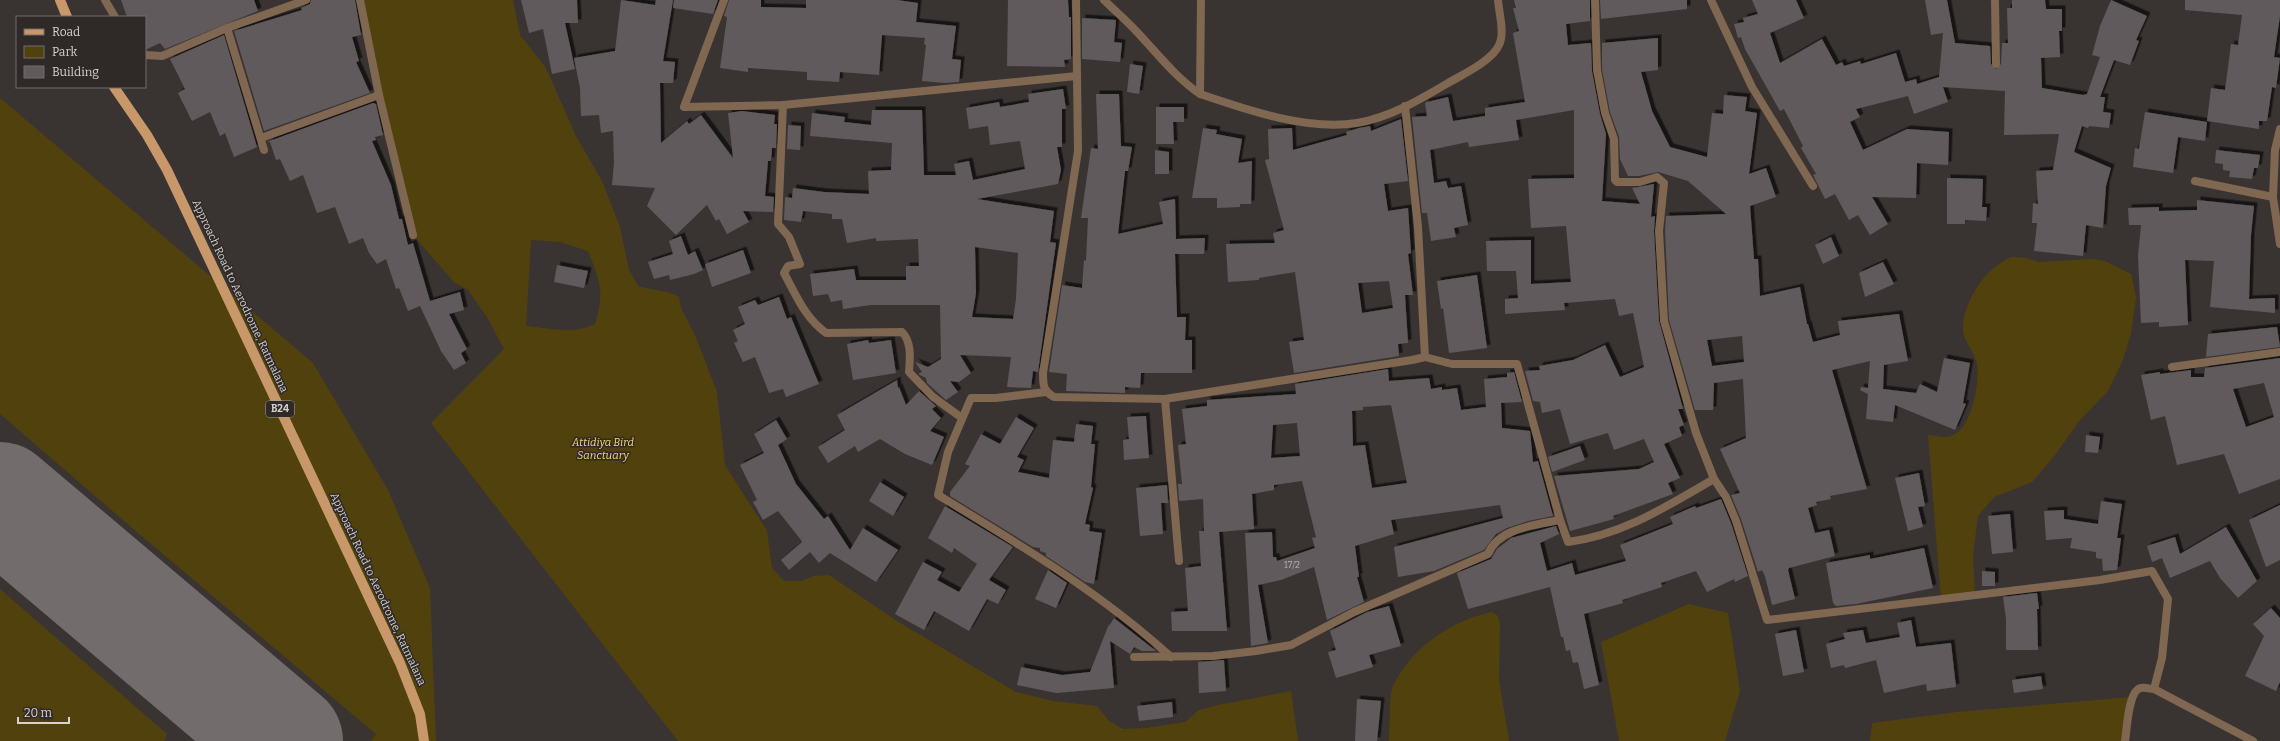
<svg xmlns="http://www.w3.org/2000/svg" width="2280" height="741" font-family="Bitter,serif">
  <defs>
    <filter id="shadow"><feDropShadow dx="3.5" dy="-3.5" stdDeviation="0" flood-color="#0009"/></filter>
  </defs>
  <rect width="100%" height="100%" fill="#393432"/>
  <g fill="#51420d" fill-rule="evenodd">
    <path d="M360,0h153l7,35 26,33 30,68 26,45 18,46 9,43 9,16c14,4 30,4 41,11l2,11 14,27 22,57 8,73 42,66 5,37 12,13h17l13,-5 15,-1 68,46 119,71 37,9 44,5 12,15 14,8 23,-1 39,-6 14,-12 19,-5 73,-14 7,50h-620l-247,-318 73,-74 -17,-32 -19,-27 -14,-8 -41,-47zM531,240l29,2 28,9c12,30 17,40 7,73 -22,11 -46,4 -69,2z"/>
    <path d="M0,98l313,265 75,127 42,98 6,153h-65l5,-7 -239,-202 -137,-118z"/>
    <path d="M2011,257l16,1 11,4 54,-3 13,2 26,13 5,23 -5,37 -9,28 -14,29 -28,29 -25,35 -23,27 -38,15 -16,19 -5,39 2,40 -34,4 -13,-164c9,1 19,4 27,-1 17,-9 25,-53 22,-70 -3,-15 -16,-24 -14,-40 4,-28 23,-56 48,-67z"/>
    <path d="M0,589l167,145 -3,7h-164z"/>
    <path d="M1689,604l39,9 12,78 -15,50h-106l-18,-99z"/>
    <path d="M1492,612l6,4 2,8 -1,56 10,61h-120c1,-12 0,-47 4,-55 18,-38 59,-66 99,-74z"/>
    <path d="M2132,697l-7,44h-255l2,-18 85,-11z"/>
  </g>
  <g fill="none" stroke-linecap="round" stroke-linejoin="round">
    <path stroke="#726d6c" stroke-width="116" d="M0,500l285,241"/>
  </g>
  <g fill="#605a5b" fill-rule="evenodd" filter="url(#shadow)">
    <path d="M121,0h133l4,11 -93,38 -5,-6 -15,7v-33h-18z"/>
    <path d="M311,0h44l6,35 -9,2 7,24 -3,1 14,31 -106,38 -30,-100 68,-21 -1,-2 9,-4z"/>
    <path d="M521,0h56l1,23h-13l10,46 -23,5 -9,-45 -14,4z"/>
    <path d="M621,0l34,5 1,-5h17l-10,61 12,1 -2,21h-13l1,60 26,-22 2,3 12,-9 32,43 -5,-45 14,-2 33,4 -1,9h3l-1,24h-4l-1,13h-3l-3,35 9,1 -1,15 -30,-1 6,11 -22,12 -8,-15 -3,2 -9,-16 -31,30 -29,-29 8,-18 -43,-3 2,-22 -1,-32 -12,2 -2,-18 -18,1 -1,-28 -6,-30 41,-7z"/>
    <path d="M674,0h44l-5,14 -40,-6z"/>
    <path d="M729,0h32v7l45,1v-8h91l21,3 -2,19 40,4 -4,33 9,1 -2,22 -14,1 -23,-2 4,-36 -2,-1 1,-6 -43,-3 -3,40 -39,-3 -1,10 -32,-2v-8l-59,-4v4l-28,-4 7,-51 -3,-1z"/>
    <path d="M1008,0h60l1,17h2v42l-7,1 1,7 -58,-1z"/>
    <path d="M1514,0h76v21l-24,3 2,21 23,-2 1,28 8,43 6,20 -4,67 38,3 -8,-16 22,-4 -3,33 4,-1 -1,15 5,90 24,88h-5l6,16 -5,2 3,9 -18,8 16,34 -12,5 5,11 -60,22 1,3 -44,12 -16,-55 85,-7 15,-7 -10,-23 -30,11 -6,-17 -38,11 -10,-35 -18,4 -2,-11 -7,-1 -8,-30 15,-1 -1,-4 34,-6 32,-15 15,32 24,-10 -11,-54 -14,3 -4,-17 -51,4 1,7 -60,4v-15l13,-1 -2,-27h-29l-1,-30 45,-1v44l40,-2 -5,-56 -35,2 -3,-49 46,-1v-68l-58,10 3,20 -50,7 -1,-5 -38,8 4,33 12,-2 2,7 13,-2 7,39 -14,3 2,9 -25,4 -4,-28h-5l-10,-96 15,-1 -2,-13 2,-1 21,-5 5,24 32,-5v-8l40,-6 -12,-69 6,-2 -6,-23h3z"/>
    <path d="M1600,0h87v9l-86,10z"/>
    <path d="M1752,0h44l8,18 -34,15 10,30 42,-24 14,26 6,-3 2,4 16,-5 1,3 35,-11 9,29 11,-3 1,5 22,-7 4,-44 -12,2 -6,-35h22l8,43 35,3 1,18 5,5 5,-5 1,-21h6l-1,-35h5v-8h33l1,9h16v22h-3l1,26 -19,1 1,30 41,7 4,-1 13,-37 -8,-2 8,-29 11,-26 36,16 -11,24 3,1 -9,24 -16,-5 -14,37h5l-2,15 8,1 -2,15 -20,-2 -1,2 -6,-2 -8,26 37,16 -5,18 -3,42 -17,-3 -3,31 -49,-5 3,-28h-5l1,-20 5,1 -2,-33 17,-1 6,-36 -55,1 1,-44 -62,-4 5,15 -34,12 -6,-18 -52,13 4,8 -10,5 13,28 44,-21 42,3 -1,33 -31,-2 -1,35 -44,-1 16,27 -18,11 -12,-20 -9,5 -14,-26 -10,5 -12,-24 3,-1 -15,-26 2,-2 -19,-37 -4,2 -35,-62 -4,-12 -3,1 -4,-14 10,-2 -1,-4 15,-4z"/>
    <path d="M2185,0h95v16l-6,41 6,1 -4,30 -4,-1 -5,34h-8v8l-52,-8 4,-33 14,2 6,-46 7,1 4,-30 -57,-5z"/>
    <path d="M1082,18l34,2 -2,22 8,1 -2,19 -38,-3z"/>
    <path d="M224,35l33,112 -23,10 -9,-24 -5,3 -10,-24 -18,9 -14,-28 7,-4 -15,-30z"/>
    <path d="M1658,38v32l-17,2 11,39 18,36 37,10 5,-44 11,1 1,-19 23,2 -2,14 12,2 -8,61 17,-6 10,29 -26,9 4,53h4l2,37 40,-9 7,37h-1h2l5,18 27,-7 -2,-14 61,-7 9,47 -24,4 -1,24 33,4 4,-9 17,8 7,-34 26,5 -7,40 3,1 -11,26 -60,-25 -2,17 -27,-3 2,-25 -8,-4 1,-3 7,1 2,-27 -38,9 35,119 -37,7 1,3 -15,3 1,3 -9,3 7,25 14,-3 6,26 -46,12 -1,2 7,29 -23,6 -7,-29 -3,-6 -4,2 -17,-53 -10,-24 9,-2 -20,-44 26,-11 -3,-59 -29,4 -1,27h-18l-26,-90 -4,-89 1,-15 60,-2 -38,-33 -30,-9 -19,4h-11l-8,-17 -1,-22 -9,-25 -8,-43v-26zM1742,336l2,26 -32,4 -5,-26z"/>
    <path d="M1130,64l13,2 -4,28 -12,-2z"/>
    <path d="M1063,89l3,20h-4v38h-5l4,23 -3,14 -81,15 77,12 -4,31 6,1 -18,129 -5,-1 -2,17 -24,-1 4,-30 -51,-2 11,18 -12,9 -9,-1 8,11 -12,8 -19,-17 -1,-5 -8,-4 4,-2 -7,-10 13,5 13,-8 -1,-54h-69l-28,4 -1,-9 -11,2 -3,-8 -15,2 -3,-22 44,-5 2,11h50v-14h13l-1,-27 -42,2v-3l-29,5 -5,-24h-10v-5l-29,-3 -2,11 -17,-2 1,-23 7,1 1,-10 31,4 45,2 -1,-23 23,-1 1,-27 -82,-7 2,-23 33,4 -1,5 27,3 1,-15h50l2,65h32l-2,-11 15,-3 4,19 52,-11 -5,-28 -30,4 -2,-19 -19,3 -3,-21 33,-6 1,5 29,-5 -1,-8zM975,247l43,6 -2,46 -3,20 -41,-2 4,-24z"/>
    <path d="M1096,94h23l2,52 11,1 -4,24h-3l-7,63 45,-10 -4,-22 16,-3 1,40 29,-1 -1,16h-29l2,63h9l-1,23h7v33h-51l-1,15 -15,-1v6l-59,-2 1,-17 -18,-2 13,-87 20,3 2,-28 2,1 2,-43h-7l10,-70 7,1z"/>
    <path d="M373,103l3,1 7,31 -8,2 1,3 -4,1 19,44 8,34h3l6,26 5,-2 17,58 30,-9 4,18 -15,4 18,35 -6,4 5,10 -12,7 -13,-19 -21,-45 -12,5 -9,-23 -3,1 -10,-30 -9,5 -8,-11 -6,-15 -14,6 -14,-37 -18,6 -14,-38 -13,6 -10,-22 -4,1 -6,-18h-3z"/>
    <path d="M1156,107h28v15h-11l1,22h-18z"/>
    <path d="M2145,112l62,10 -2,19 -27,-4 -5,36 -40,-6 2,-19 4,1z"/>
    <path d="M1401,119l7,62 -24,3 4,27 20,-3 3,45 -3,1 5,41h-8l3,48 -10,1 1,12 -105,17 -5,-31 15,-2 -9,-68 -36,6v2l-31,2 -2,-38 49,-1 -2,-10 11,-3 -19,-70 4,-1 -1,-30 24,-1 1,22 54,-15 -1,-3 13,-4 11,-2 1,5zM1389,281l4,27 -31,5 -4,-30z"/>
    <path d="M788,125l13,1 -1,24 -13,-1z"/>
    <path d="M1203,128l14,2 -1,4 26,5 -4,24 14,-2 -1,43h-11v3l-23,1v-10h-25z"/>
    <path d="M1155,150l14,2v22h-14z"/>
    <path d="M2216,150l44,5 -2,13h-4l-2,11 -23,-2 1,-6 -7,-1v-6l-8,-1z"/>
    <path d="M1947,178l36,1 -1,28h5l-1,14 -21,-1v4h-18z"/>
    <path d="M2197,200l57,6 -3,29 -2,64 26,-1v15l-65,-6 4,-46 -29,-1 3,65 -29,2v-5l-18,1 -3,-67 3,-31h-12l-1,-17 31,-1v4l38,-1z"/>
    <path d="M681,236l7,19 7,-4 8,19 -9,4 -24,6 -1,-5 -15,4 -6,-17 25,-8 -4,-13z"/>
    <path d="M1831,237l8,19 -16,8 -8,-19z"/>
    <path d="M743,250l8,23 -39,14 -7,-23z"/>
    <path d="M1883,262l11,22 -29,13 -6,-24z"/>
    <path d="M557,265l31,6 -4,17 -30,-6z"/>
    <path d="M1477,275l10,73 -38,5 -6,-45 -2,1 -4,-28z"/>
    <path d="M779,297l8,22 4,-2 28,67 -33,13 -3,-8 -14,4 -14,-36 -12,5 -9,-19 4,-2 -5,-11 12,-6 -7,-17 17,-7 3,5z"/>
    <path d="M2277,327l3,20 -74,10 2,-23z"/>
    <path d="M868,340l1,3 22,-3 5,33 -43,7 -6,-36z"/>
    <path d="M2280,358v121l-41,15 -15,-40 -47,11 -12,-49 -14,4 -10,-45 19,-3v2l31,-4v7h13l1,-9zM2264,383l10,34 -28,10 -13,-38z"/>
    <path d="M1388,369l1,12 40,-3 2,11 11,-2v3l15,-2 4,22 25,-3 -2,-28 23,-2v-4l7,-1 8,30 -21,1 1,25 28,3 3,31 5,-1 15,55 -25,5 -21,7 -11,6 -12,16 -50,21 -36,6 -4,-30 109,-29 -3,-13 -109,15 3,14 -39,12 4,31h-2l7,25 -37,18 -13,-53 -33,13 -23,5 10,58 -17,3 -6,-113 27,-1 1,25h3l1,4 38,-13 -3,-10 4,-1 -14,-56 -28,4v5l-22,4 2,35 -35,3 8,99h-55l-1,-19 17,-1 -3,-43 16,-2 -2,-35h5l-1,-32 -24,2 -1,-17h4l-4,-39 8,-1 -4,-35 25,-3v-6l89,-6 -1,-10zM1391,405l16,78 -35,5 -7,-43 -12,1 -1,-35 11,-1v-3zM1297,423l3,33 -29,2 2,-33z"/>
    <path d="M897,380l1,8 1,-1 7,18 13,-14 17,15 -4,3 9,9 -11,13 14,6 -12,28 -27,-11 -25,-15 -22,13 -3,-6 -27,17 -10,-16 27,-17 -8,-15z"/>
    <path d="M1146,416l3,42 -25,2 -1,-20 6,-1 -2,-22z"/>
    <path d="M1016,417l18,11 -17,29 7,3 -6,12 31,6 4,-38 21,2 2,-18 17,2 -2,18h4l-4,43 2,1 -8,36 5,1 -1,6 13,2 -8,51 -9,-2 -39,-26v-3l-6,-2v-3l-7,-1 -83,-51v-4l20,-26 -5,-2 16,-30 19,10z"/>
    <path d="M776,420l11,19 -9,6 18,39 28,35 4,-3 22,34 13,-22 35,22 -22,32 -46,-29 -11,10 -9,-11 -21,18 -8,-10 21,-18 -1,-2 -23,-29 -15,9 -10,-18 4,-2 -17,-35 24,-12 -10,-19z"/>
    <path d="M2086,435l14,2 -2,16 -13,-1z"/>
    <path d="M1580,446l5,14 -33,12 -4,-15z"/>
    <path d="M1919,473l6,33 -7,1 5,20 -15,4 -13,-53z"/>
    <path d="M880,482l24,15 -11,19 -24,-15z"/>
    <path d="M1167,485l1,18h-7l2,31 -23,2 -4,-48z"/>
    <path d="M1721,499l10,24 17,53 -13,6 -1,-3 -27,13 -11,-21 -35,12 1,4 -40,13 1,3 -39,11 15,71 -15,4 -6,-27 -5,1 -3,-13 -4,1 -3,-14h-2l-11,-50 -82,22 -11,-36 34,-14 6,-10 14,-11 45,-12 3,8 -19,9 7,28 25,-8 3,12 51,-14 -6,-16 53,-21 -3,-7 25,-11 1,2z"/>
    <path d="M2101,501l21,3 -5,34h4l-4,32 -14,1 -1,-12 -6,-1v-6l-26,-4 2,-10 -26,2 -2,-29 20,-1v9l34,5z"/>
    <path d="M2280,505v55l-14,7 -17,-47z"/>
    <path d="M945,506l68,41 -24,33 17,10 -8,14 -11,-5 -18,32 -35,-20 -10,19 -29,-16 28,-52 19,10 -5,8 22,12 18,-28 -23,-16 -2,5 -24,-15z"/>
    <path d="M2010,514l3,38 -21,2 -4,-38z"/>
    <path d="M2226,527l31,54 -19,17 -18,-20 -10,-17 -40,17 -8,-20 -10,4 -5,-16 28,-9 5,17z"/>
    <path d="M1924,548l9,40 -77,16 -20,2 -3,-3 -7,-40 44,-8v4z"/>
    <path d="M1048,570l19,13 -11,25 -21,-9z"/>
    <path d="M1982,571l13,1v14h-13z"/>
    <path d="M2037,593l2,16h-2l1,41h-32v-31l-3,-22z"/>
    <path d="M1389,606l12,40 -32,9 4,12 -37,11 -8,-26 8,-2 -6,-19 37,-19z"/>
    <path d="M2271,608l9,10v64l-4,9 -31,-15 19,-40 -11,-12z"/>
    <path d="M1114,618l42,33h-14l-8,-4 -4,7 -20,-13 4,47 -58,5 -39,-8 4,-18 41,8 28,-3 19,-48v2z"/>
    <path d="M1911,620l5,27 35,-4 5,44 -29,4 -1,-7 -42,9 -8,-33 -31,8 -1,-3 -13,3 -5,-24 19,-5 -2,-6 20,-3 3,13 34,-6 -3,-14z"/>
    <path d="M1796,630l8,42 -21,4 -8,-42z"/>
    <path d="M1224,660l2,31 -27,2 -1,-31z"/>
    <path d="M2041,676l2,13 -29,4 -2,-13z"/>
    <path d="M1357,699l24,2 -4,40h-22z"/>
    <path d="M1172,702l1,15 -34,4 -2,-15z"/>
  </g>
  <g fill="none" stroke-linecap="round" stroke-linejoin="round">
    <path stroke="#7f6751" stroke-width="8" d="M1995,0l1,64"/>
    <g stroke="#7f6751" stroke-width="8">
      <path d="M105,0l10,17"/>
      <path d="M360,0l19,95 34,140"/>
      <path d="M724,0l-40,107 99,-2 294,-29"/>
      <path d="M1076,0l2,151 -35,222c0,12 0,18 11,24l111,2 247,-39 13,-3 -7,-130 -13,-121"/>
      <path d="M1104,0c11,11 23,21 33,32 21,22 38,45 63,62"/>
      <path d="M1201,0l-1,94c47,16 107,37 157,29 32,-5 64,-24 91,-40 14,-8 45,-23 51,-38 6,-12 0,-32 -1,-45"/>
      <path d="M1595,0l2,70 8,43 9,26 1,41 2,2h23l17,-5 7,6 -5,48 5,90 32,112 18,46 12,18 10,24 31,99 333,-40 52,-9 16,28 -6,59 -8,31"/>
      <path d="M1711,0l41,87 61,99"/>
      <path d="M227,28l37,122"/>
      <path d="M145,55l17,1 65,-28 79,-28"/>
      <path d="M783,105l-5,119 11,13 11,27 -12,2 -4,7c12,22 21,45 42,60l76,-1c10,10 8,27 7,40l24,25 29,21"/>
      <path d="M2280,129l-5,21 -2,47 7,47"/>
      <path d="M261,138l118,-43"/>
      <path d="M2195,181l78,16"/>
      <path d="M1425,357l27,7h65l43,156"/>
      <path d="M2172,367l108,-15"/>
      <path d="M1046,392l-50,6h-25l-23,54 -10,43c81,49 163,98 233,162"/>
      <path d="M1165,399l14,162"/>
      <path d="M1134,657l79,-1 43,-5 35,-6 63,-33 134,-58c10,-26 48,-29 72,-34l8,22c55,-7 99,-36 146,-63"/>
      <path d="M2125,741c2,-11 3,-51 16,-53 4,-1 9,1 13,1l99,52"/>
    </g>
    <g stroke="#c8986a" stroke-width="10">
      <path d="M60,0l7,17"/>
      <path d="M114,87l33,48 20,35 233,493 20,51 4,27"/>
    </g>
  </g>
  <g text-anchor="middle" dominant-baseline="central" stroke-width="3" stroke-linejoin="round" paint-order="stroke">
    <g font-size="9" fill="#b8b4b4">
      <text x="1292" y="565">17/2</text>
    </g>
    <rect fill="#2f2a28" stroke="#a3a09e" stroke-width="1" x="266" y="401" width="28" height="16" rx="3"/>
    <g font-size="10" font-weight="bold" fill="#d5d2d1">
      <text x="280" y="409">B24</text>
    </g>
    <g font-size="11" fill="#d5d2d1" stroke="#2f2a28">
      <text transform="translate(240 296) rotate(65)">Approach Road to Aerodrome, Ratmalana</text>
      <text transform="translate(378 589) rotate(65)">Approach Road to Aerodrome, Ratmalana</text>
    </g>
    <g font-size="11" font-style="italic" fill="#f9d86f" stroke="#2f2a28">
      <text x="603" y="442">Attidiya Bird<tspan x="603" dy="13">Sanctuary</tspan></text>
    </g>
  </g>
  <rect x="16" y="16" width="130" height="72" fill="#2f2a28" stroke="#716d6c"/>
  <rect x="24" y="29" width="20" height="6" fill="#c8986a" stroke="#716d6c"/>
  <text x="52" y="36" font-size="12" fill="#d5d2d1">Road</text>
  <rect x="24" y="46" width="20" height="12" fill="#51420d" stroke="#716d6c"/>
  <text x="52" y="56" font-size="12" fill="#d5d2d1">Park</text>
  <rect x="24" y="66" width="20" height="12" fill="#605a5b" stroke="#716d6c"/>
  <text x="52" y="76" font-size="12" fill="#d5d2d1">Building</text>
  <path d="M18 717v6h51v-6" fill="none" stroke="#d5d2d1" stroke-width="2"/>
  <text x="24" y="717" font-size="12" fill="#d5d2d1" stroke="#2f2a28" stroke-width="3" paint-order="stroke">20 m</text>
</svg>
